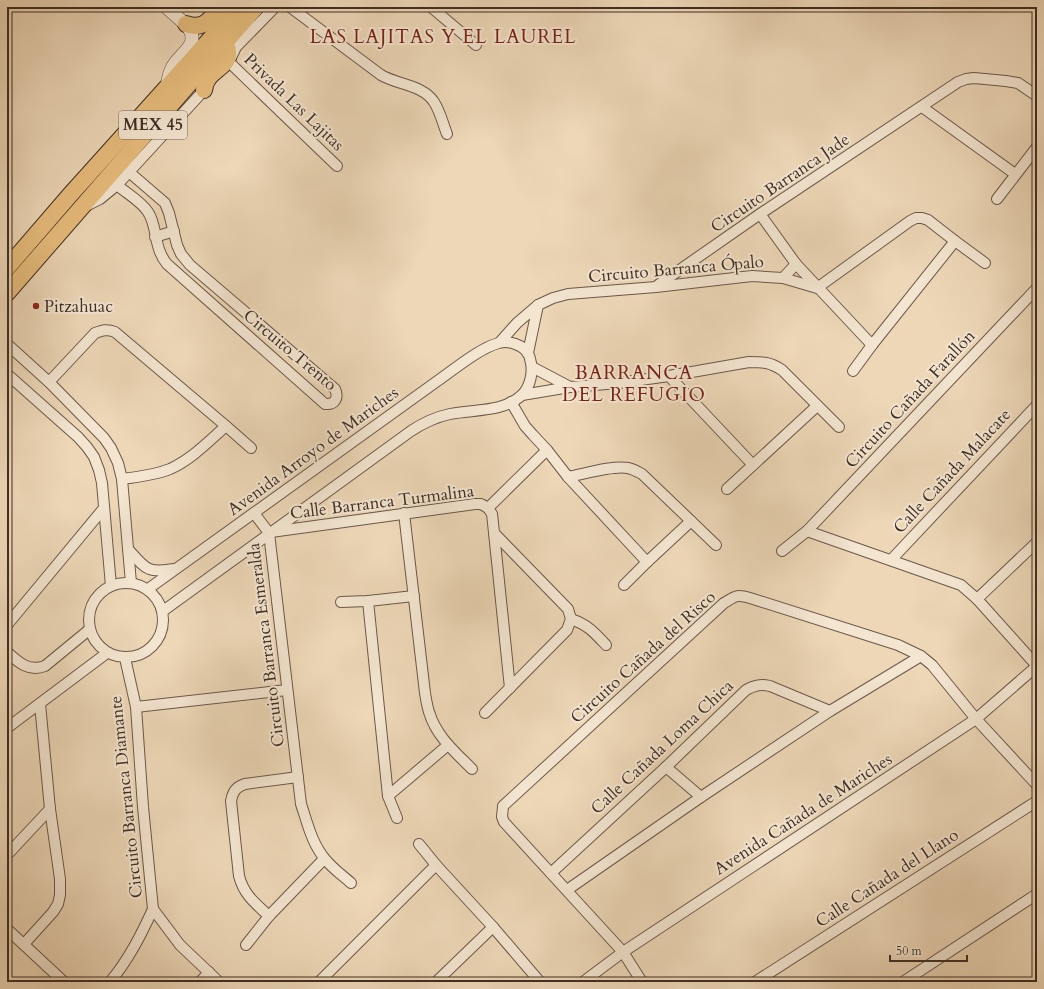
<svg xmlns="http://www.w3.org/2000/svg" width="1044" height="989" font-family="Cardo,serif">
  <rect width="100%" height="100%" fill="#edd7b7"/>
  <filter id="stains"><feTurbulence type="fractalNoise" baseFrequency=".005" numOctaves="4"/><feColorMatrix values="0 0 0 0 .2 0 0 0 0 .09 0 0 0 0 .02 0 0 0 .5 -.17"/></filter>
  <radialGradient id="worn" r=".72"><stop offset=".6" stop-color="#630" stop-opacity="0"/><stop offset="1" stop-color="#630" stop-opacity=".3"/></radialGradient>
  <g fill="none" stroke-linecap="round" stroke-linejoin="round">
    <g stroke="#6a584a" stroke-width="12">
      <g id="minor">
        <path d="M290,7l91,68c17,10 42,10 53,27 6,9 9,22 13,32"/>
        <path d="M431,7l45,38"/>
        <path d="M230,60l6,-13 39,-40"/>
        <path d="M229,62l108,104"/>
        <path d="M922,107l93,67"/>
        <path d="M117,185c9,8 24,16 31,27 10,15 5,35 19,52l158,140c10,1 14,-6 10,-15l-145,-124 -9,-11 -4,-9 -8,-32 -4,-10 -36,-31"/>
        <path d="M997,199l40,-52"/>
        <path d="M88,205l12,-6 17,-14 90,-98"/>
        <path d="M760,214l36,50 76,81"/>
        <path d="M155,237l19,-6"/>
        <path d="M783,278l13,-14"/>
        <path d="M658,285l102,-71 198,-132 8,-3 8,-1 32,3 12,2 19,13"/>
        <path d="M500,342l17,-19 21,-18 15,-7 15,-4 88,-7 96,-11 31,2 34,10 93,-67 6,-3h6l6,2 27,21 30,22"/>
        <path d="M7,344l42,38 55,56 7,10 7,15 4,16 9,104"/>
        <path d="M528,353l10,-48"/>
        <path d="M532,367l38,20"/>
        <path d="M853,371l19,-26 83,-104"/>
        <path d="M7,374l71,63 9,10 7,10 5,13 3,13 9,103"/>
        <path d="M669,376l84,89"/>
        <path d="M49,382l46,-49c8,-3 12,-4 20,-1l111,94 25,22"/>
        <path d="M522,395l48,-8 49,-4 50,-7 80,-14c14,0 21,0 33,8l57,57"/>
        <path d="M511,402l14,24 8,9 14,15 21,27 79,85"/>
        <path d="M568,477c16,-3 45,-12 60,-9 5,1 10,4 14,6l74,71"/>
        <path d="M122,479c16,-2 33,-4 48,-10 22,-10 39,-28 56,-43"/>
        <path d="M727,489l90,-83"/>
        <path d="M488,508l4,6 1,9 17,165"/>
        <path d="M488,508l59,-58"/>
        <path d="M254,513l15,20 32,271c6,18 11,40 24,55 7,9 17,16 26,24"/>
        <path d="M404,513l21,180c1,6 2,13 4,19 7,24 26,40 43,57"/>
        <path d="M807,531l154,54 16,14 60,67"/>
        <path d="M271,532l204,-28h6l7,4"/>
        <path d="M128,549c17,19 19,25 46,20"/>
        <path d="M782,551l25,-20 230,-243"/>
        <path d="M891,560l146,-155"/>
        <circle cx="126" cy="620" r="37"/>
        <path d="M624,585l23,-23 44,-41"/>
        <path d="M148,589l288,-207c16,-11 45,-35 63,-39 9,-3 25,2 29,11 2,2 2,6 3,9 2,10 -1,23 -8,31 -19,19 -50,15 -73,20 -14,3 -27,9 -39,17l-248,180"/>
        <path d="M977,599l60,-57"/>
        <path d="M368,601l20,195 9,22"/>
        <path d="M341,602l27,-1 46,-5"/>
        <path d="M571,619c17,6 23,13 35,26"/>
        <path d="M7,625l97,-117"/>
        <path d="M7,652c12,11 22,20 38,14l45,-37"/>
        <path d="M125,658l11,49 7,100 10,102 27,36 39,37"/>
        <path d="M136,707l151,-17"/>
        <path d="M485,713l82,-83 4,-11 -3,-10 -74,-76"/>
        <path d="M7,728l100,-75"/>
        <path d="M666,767l35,30"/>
        <path d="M388,796l60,-51"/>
        <path d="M419,844l17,21 57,62 47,55"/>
        <path d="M7,855l43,-46"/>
        <path d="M551,873l115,-106 80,-77c9,-5 15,-6 24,-4l60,25"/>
        <path d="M567,890l134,-93 129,-86 91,-55"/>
        <path d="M269,916c-14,-13 -25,-21 -30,-40l-8,-75c2,-10 5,-14 14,-17l53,-7"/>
        <path d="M7,929l57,53"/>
        <path d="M24,944l29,-32 5,-8 2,-9v-16l-10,-70 -10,-105"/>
        <path d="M246,945l23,-29 55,-57"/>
        <path d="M110,982c19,-23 31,-47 43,-73"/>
        <path d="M200,982l9,-10"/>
        <path d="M319,982l117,-117"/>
        <path d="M436,982l57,-55"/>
        <path d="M583,982l40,-30 353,-233 61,-53"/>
        <path d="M642,982l-19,-30 -119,-130 -2,-5 1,-11 221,-203c12,-7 12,-9 26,-5l148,47 23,11 11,9 44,54 61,66"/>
        <path d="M755,982l282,-181"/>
        <path d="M903,982l134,-88"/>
      </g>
    </g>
    <g stroke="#6a584a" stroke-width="14">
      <g id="tertiary">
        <path d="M166,7l26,23"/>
        <path d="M167,87c1,-7 2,-13 5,-19 8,-16 31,-23 14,-44"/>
      </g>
    </g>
    <g stroke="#3f2e25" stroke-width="18">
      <g id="primary">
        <path d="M186,24c16,6 23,-3 32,-14"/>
        <path d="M204,90c1,-3 1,-7 3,-9 4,-10 21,-15 21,-26 2,-15 -18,-23 -14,-37 1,-4 5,-8 7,-11"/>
        <path d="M7,268l63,-73 169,-188"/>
        <path d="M7,293l249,-286"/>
      </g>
    </g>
    <use href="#minor" stroke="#f3e5d0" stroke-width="10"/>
    <use href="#tertiary" stroke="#f3e5d0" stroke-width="13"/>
    <use href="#primary" stroke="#e6bc7c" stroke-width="16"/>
  </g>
  <circle fill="#8f2418" stroke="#f3e5d0" stroke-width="1.5" cx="36" cy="306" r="4"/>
  <g text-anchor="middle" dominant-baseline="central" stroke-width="4" stroke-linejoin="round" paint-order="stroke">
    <rect fill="#f3e5d0" stroke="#756558" stroke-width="1" x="119" y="111" width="68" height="28" rx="3"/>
    <g font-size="16" font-weight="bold" fill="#3f2e25">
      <text x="153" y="125">MEX 45</text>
    </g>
    <g font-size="17" fill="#3f2e25" stroke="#f3e5d0">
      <text transform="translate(294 102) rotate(44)">Privada Las Lajitas</text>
      <text transform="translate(780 183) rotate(-34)">Circuito Barranca Jade</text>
      <text transform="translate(676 269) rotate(-5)">Circuito Barranca Ópalo</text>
      <text transform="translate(290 350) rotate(40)">Circuito Trento</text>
      <text transform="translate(910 399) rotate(-47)">Circuito Cañada Farallón</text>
      <text transform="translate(313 451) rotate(-36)">Avenida Arroyo de Mariches</text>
      <text transform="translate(952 471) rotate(-47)">Calle Cañada Malacate</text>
      <text transform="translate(382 502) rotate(-7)">Calle Barranca Turmalina</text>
      <text transform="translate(266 645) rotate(-97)">Circuito Barranca Esmeralda</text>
      <text transform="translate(643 657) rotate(-42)">Circuito Cañada del Risco</text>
      <text transform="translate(662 747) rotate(-43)">Calle Cañada Loma Chica</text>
      <text transform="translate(126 797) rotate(-96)">Circuito Barranca Diamante</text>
      <text transform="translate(803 814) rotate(-33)">Avenida Cañada de Mariches</text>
      <text transform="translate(887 878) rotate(-33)">Calle Cañada del Llano</text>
    </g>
    <g font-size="17" fill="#3f2e25" stroke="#f3e5d0" text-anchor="start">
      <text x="44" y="306">Pitzahuac</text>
    </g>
    <g font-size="19" letter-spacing="1" fill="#7a1f14" stroke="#f3e5d0">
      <text x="443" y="37">LAS LAJITAS Y EL LAUREL</text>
      <text x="634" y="373">BARRANCA<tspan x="634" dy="22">DEL REFUGIO</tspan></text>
    </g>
  </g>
  <rect width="1044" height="989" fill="none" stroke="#edd7b7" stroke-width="24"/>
  <rect x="8" y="8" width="1028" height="973" fill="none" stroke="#3f2e25" stroke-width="2"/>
  <rect x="12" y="12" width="1020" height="965" fill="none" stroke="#3f2e25"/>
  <path d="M890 955v6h77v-6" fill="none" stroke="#3f2e25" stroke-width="2"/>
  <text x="896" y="955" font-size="12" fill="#3f2e25" stroke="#f3e5d0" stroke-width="3" paint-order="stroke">50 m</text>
  <rect width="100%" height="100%" filter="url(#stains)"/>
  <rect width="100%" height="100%" fill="url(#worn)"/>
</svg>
